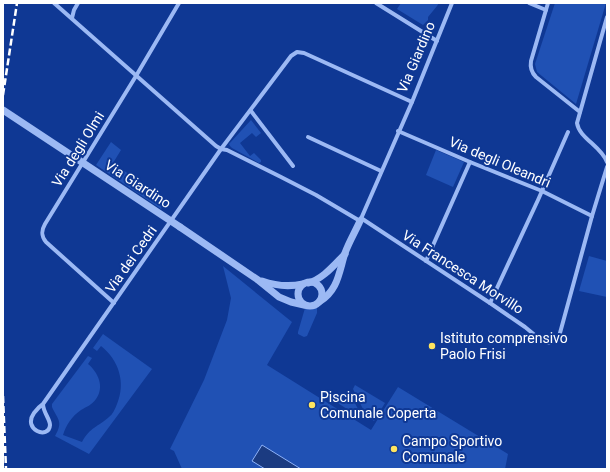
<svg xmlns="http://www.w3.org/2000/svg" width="610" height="472" font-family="Roboto,sans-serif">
  <rect width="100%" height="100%" fill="#0f3894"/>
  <g fill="#2051b4">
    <path d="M401,3h38l-2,3 -9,11v3l-5,5 -26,-16z"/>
    <path d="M555,3h51l-30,101 -39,-32 -2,-8z"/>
    <path d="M251,120l10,13 -5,4 -4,-4 -12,10 10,13 4,-3 7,7v2l-2,1 -27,-15 -2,-2 -1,-2z"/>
    <path d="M111,142l10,8 -8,13 54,38 -6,8 -65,-44z"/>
    <path d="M436,150l28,12 -11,25 -27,-12z"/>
    <path d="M589,256l18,5v36l-28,-6z"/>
    <path d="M223,266l69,56 -25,43 104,65 27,-43 110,67 -3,15h-323l-8,-18 -4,-2 34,-69 23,-60 4,-22z"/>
    <path d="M317,307v6l-10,23 -3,1 -6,-3v-2l7,-24h7z"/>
    <path d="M103,334l49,35 -63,85 -34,-18c9,-15 2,-17 -3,-29v-3l36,-48 4,2 -4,6c10,8 17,23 8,35 -4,6 -10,8 -15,11 -9,6 -15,15 -18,25l19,7c8,-15 16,-15 27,-25 4,-3 6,-8 8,-13 9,-21 2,-44 -16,-58l-4,5 -4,-3z"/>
    <path d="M355,385l30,18 -11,18 -8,-6 -13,-26z"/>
    <path d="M350,394l14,26 -31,-20 2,-4 10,6z"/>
  </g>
  <path fill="#1b3b81" stroke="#8db1f8" d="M262,445l39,24h-36l-13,-8z"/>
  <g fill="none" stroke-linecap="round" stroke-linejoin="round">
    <g stroke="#9cb9f4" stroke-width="4">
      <path d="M54,3l162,143 5,3 6,1 54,27 35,18 44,26 52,-119 40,-99"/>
      <path d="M376,3l61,38"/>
      <path d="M529,3l17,7"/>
      <path d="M548,3l-17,58c-1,6 1,12 5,16l44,35"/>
      <path d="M607,17l-30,106c2,15 24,23 30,39"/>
      <path d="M72,18l2,-8 4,-7"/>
      <path d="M251,111l42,55"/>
      <path d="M398,131l72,31 72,29 50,25"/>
      <path d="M308,137l73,34"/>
      <path d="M361,218l129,85 35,24 17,14 6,2 4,-1 6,-4 2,-5 32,-117 15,-49"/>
      <path d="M426,261l44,-99"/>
      <path d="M114,303l-68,-61c-5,-6 -5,-11 -1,-18l91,-148 43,-73"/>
      <path d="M490,303l48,-103 30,-68"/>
      <path d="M43,404c0,8 7,15 7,21 -1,15 -28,5 -16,-12 3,-4 6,-7 9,-9l178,-255 70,-93 6,-4 7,1 108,49"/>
    </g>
    <g stroke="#9cb9f4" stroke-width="7">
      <path d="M180,227l78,53 21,17 12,5 13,3"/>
      <path d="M262,281c14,5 27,6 41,3"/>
      <circle cx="310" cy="294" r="12"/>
      <path d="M308,283c15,-4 26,-18 37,-29"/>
      <path d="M319,302c19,-11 20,-30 26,-49 4,-11 10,-21 15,-32"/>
    </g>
    <g stroke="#fff" stroke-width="2.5" stroke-dasharray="7 3" stroke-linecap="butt">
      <path d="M3,95l14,-92"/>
      <path d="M3,396l3,73"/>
    </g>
    <path stroke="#9cb9f4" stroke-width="7" d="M3,110l177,117"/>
  </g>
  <g fill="#ffe55f" stroke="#0f3894" stroke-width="1.5">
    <circle cx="432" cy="346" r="4"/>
    <circle cx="312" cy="405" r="4"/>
    <circle cx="394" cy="449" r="4"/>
  </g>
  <g text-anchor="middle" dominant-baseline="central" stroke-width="4" stroke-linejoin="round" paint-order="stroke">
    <g font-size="14" fill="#fff" stroke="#0f3894">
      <text transform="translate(416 57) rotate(-67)">Via Giardino</text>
      <text transform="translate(78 149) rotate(-58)">Via degli Olmi</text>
      <text transform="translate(500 162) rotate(23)">Via degli Oleandri</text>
      <text transform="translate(138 184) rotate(33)">Via Giardino</text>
      <text transform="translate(131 259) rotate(-55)">Via dei Cedri</text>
      <text transform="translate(463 272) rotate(33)">Via Francesca Morvillo</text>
    </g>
    <g font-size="14" fill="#fff" stroke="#0f3894" text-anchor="start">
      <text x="440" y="338">Istituto comprensivo<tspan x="440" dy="16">Paolo Frisi</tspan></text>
      <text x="320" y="397">Piscina<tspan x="320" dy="16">Comunale Coperta</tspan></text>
      <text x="402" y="441">Campo Sportivo<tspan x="402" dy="16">Comunale</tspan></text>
    </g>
  </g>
  <rect width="610" height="472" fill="none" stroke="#ffffff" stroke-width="8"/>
</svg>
